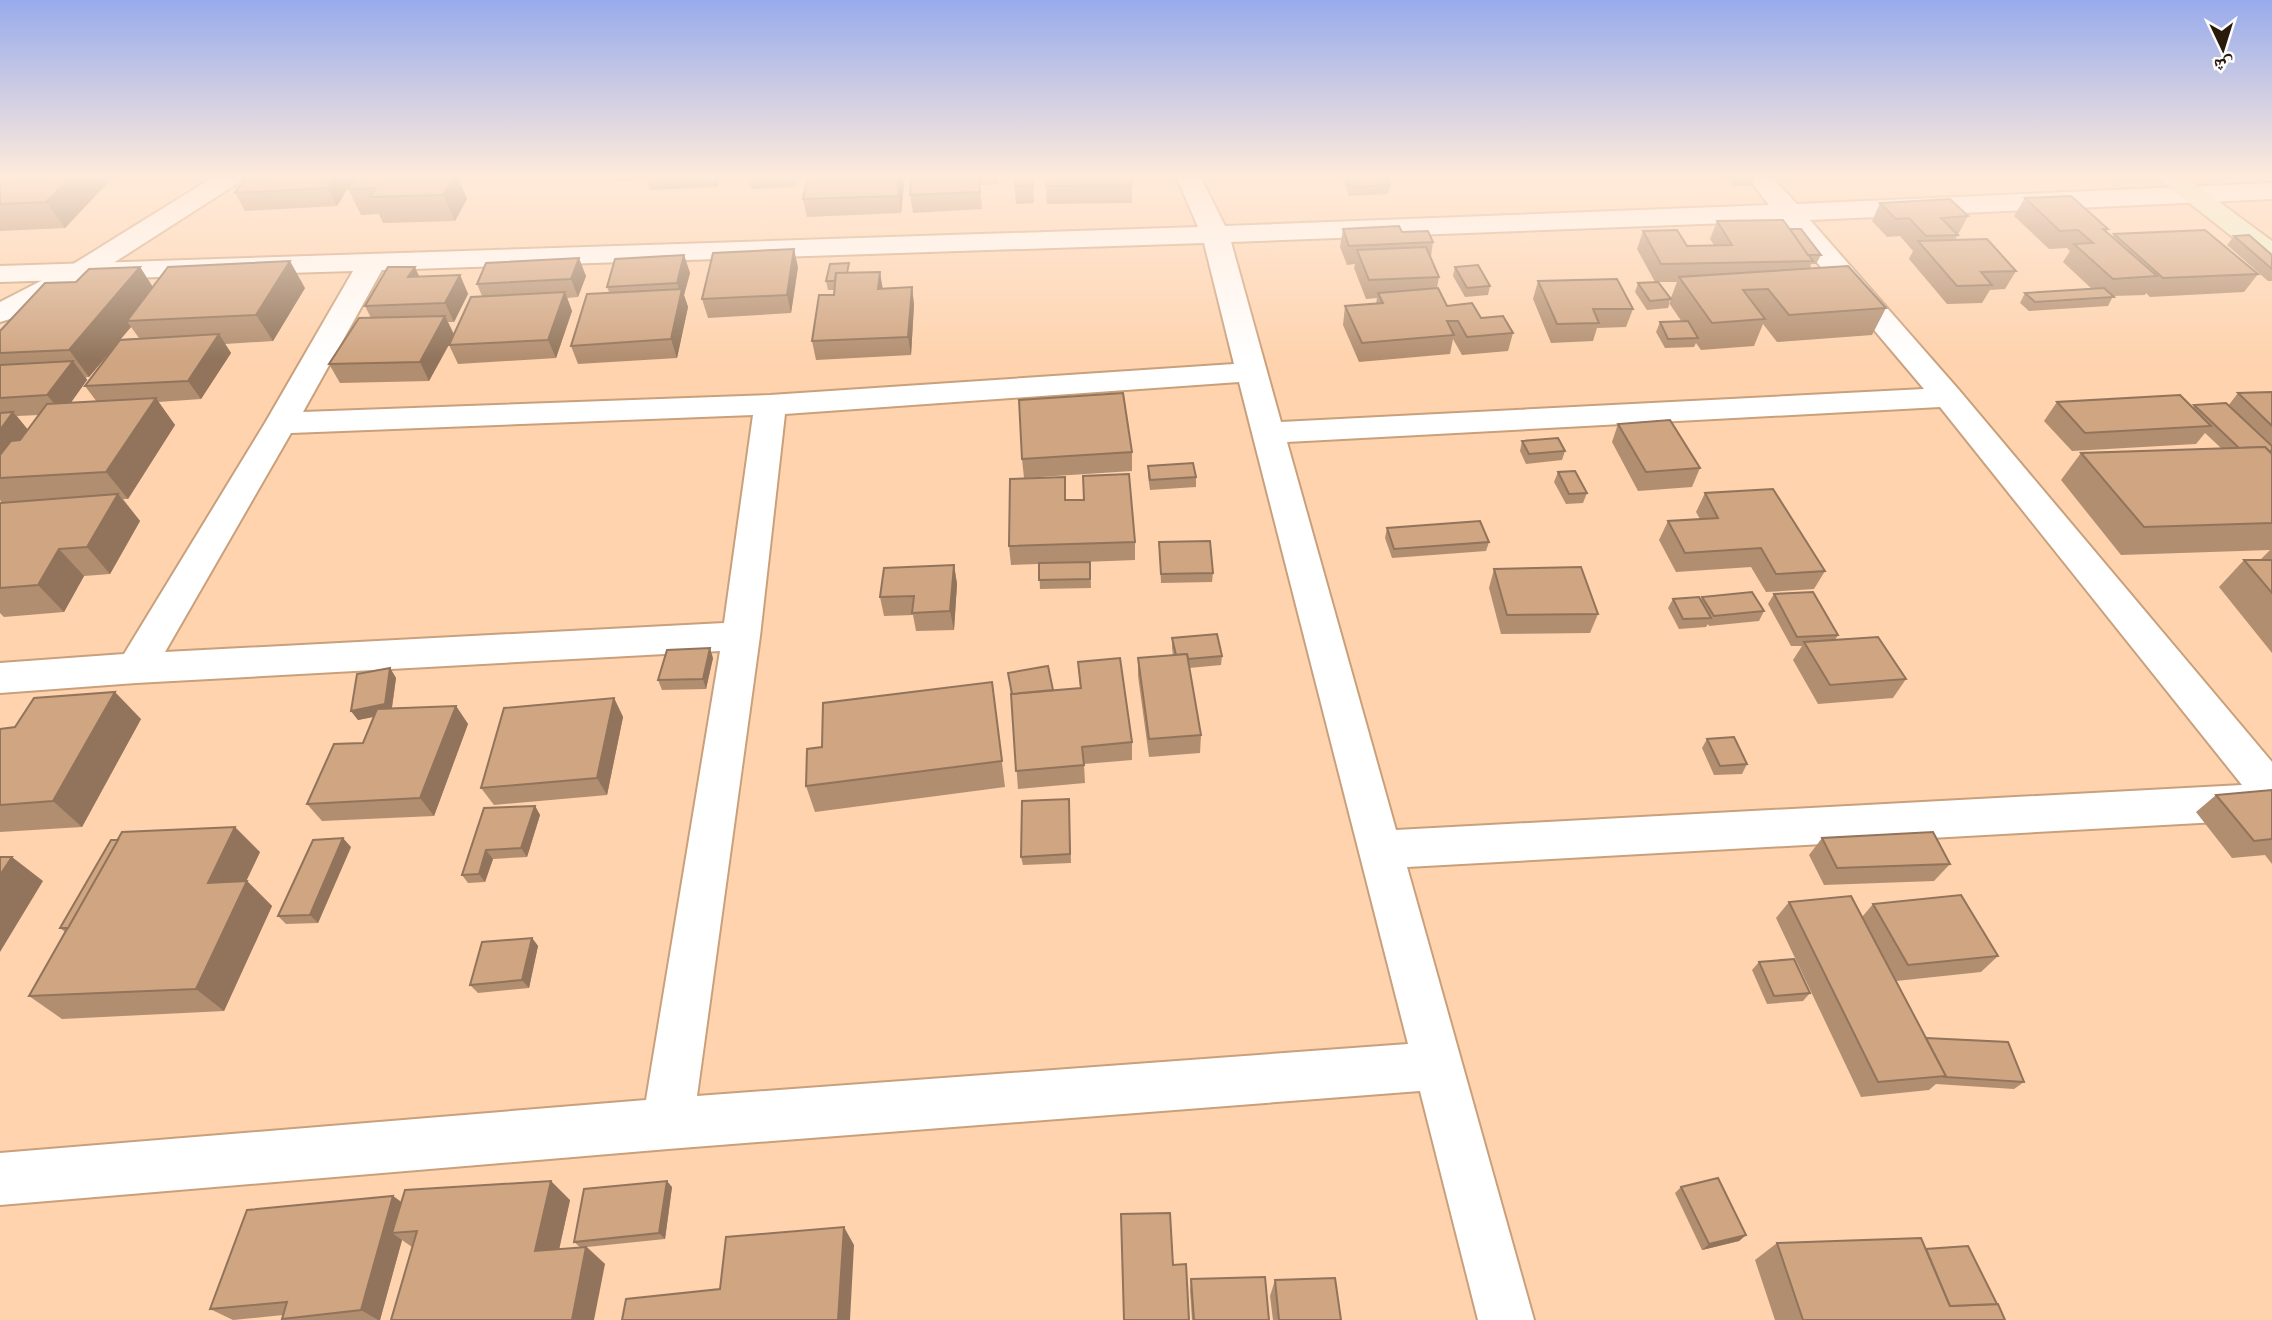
<svg xmlns="http://www.w3.org/2000/svg" width="2272" height="1320" font-family="Lato,'Noto Naskh Arabic',sans-serif">
  <rect width="100%" height="100%" fill="#fed3ae"/>
  <g fill="none" stroke-linecap="round" stroke-linejoin="round">
    <g stroke="#c9a07c" stroke-width="4">
      <path id="minor" d="M1176,176h24l25,50 544,-21 -23,-29h25l26,28 475,-21v16l-462,21 149,170 313,372v57l-865,48 127,453h-56l-58,-229 -752,58 -668,56v-52l646,-53 74,-449 -584,32 -136,10v-30l124,-9 141,-231 88,-152 -353,11v-16l1198,-39zM1782,221l142,168 -643,33 -50,-180zM1204,243l30,121 -464,31 -467,17 79,-142zM1239,382l169,662 -711,52 63,-460 25,-222zM1940,407l302,378 -846,45 -109,-388zM753,415l-29,208 -559,29 126,-219z"/>
    </g>
    <g stroke="#c9a07c" stroke-width="4">
      <path id="tertiary" d="M215,176h30l-4,5 -151,97 -80,41 -10,3v-20l70,-36z"/>
    </g>
    <g stroke="#c9a07c" stroke-width="4">
      <path id="secondary" d="M2155,176h29l88,65v21l-10,-2z"/>
    </g>
    <use href="#minor" fill="#fff" fill-rule="evenodd"/>
    <use href="#tertiary" fill="#fff" fill-rule="evenodd"/>
    <use href="#secondary" fill="#eaf4ce" fill-rule="evenodd"/>
  </g>
  <g fill="#b28e70" fill-rule="evenodd">
    <path d="M0,176h114l-49,52 -65,3z"/>
    <path d="M247,176h108l-18,30 -92,5 -10,-18z"/>
    <path d="M357,176h106l-4,5 8,18 -12,22 -72,2 -4,-9 -18,1 -13,-26z"/>
    <path d="M615,176h105l-3,11 -67,3 -4,-13 -1,3 -28,1z"/>
    <path d="M747,176h50l-3,11 -43,2z"/>
    <path d="M915,176h83l1,8 -19,1 2,24 -69,4 -3,-18z"/>
    <path d="M1014,176h19l1,27 -18,1z"/>
    <path d="M1342,176h44l4,9 -2,9 -39,2z"/>
    <path d="M1725,176h30l-3,9 -17,1z"/>
    <path d="M904,184l-3,29 -94,4 -4,-18z"/>
    <path d="M1132,185v18l-85,1 -1,-18z"/>
    <path d="M2025,198l83,31 -2,3 6,5 2,-3 144,40 -14,18 -94,5 -4,-4 -1,2 -32,1 -5,10 -79,5 -9,-8 5,-10 67,-4 -29,-27 7,-11 -3,-3 -18,1 -35,-33z"/>
    <path d="M1880,203l88,13 -13,24 61,31 -11,18 -15,1 -8,13 -35,1 -38,-45 4,-8 -13,-15 -13,1 -15,-16z"/>
    <path d="M1717,221l73,8 31,26 -5,9h-5l-1,5 76,39 -14,27 -95,7 -14,-18 -9,22 -53,4 -5,-7 -2,4 -29,1 -9,-16 4,-10h22l-13,-19 8,-21h-18l12,17 -3,9 -21,2 -12,-18 3,-9 17,-1 -18,-33 6,-18 44,15 27,-1 -4,-6z"/>
    <path d="M1343,229l59,3 31,10 -2,15 8,20 -2,11 10,18 34,12 32,15 -5,18 -46,4 -9,-16 -3,15 -91,8 -16,-37 2,-19 31,-2 1,-6 -11,1 -12,-31 1,-4 -8,1 -7,-18z"/>
    <path d="M2234,236l38,19v26h-4l-41,-36z"/>
    <path d="M684,255l6,18 -6,22 4,12 -11,51 -99,6 -7,-18 38,-54 -2,-5z"/>
    <path d="M140,267l13,20 152,1 -32,53 -48,3 6,9 -30,46 -43,3 17,23 -47,74h-5l17,22 -30,53 -26,2 -20,36 -60,5 -4,-4v-110h2l-2,-3v-170l76,-48zM131,327l8,11 -19,1zM114,347l-29,39 12,16 -27,1 17,-23 -1,-3h3zM39,415l-11,15 -11,-14z"/>
    <path d="M798,267l-7,46 -83,5 -6,-19z"/>
    <path d="M1455,267l35,19 -2,9 -23,2 -12,-21z"/>
    <path d="M851,273l32,15 29,-1 2,18 -3,50 -95,5 -4,-19 22,-46v-5h-6l-2,-9z"/>
    <path d="M460,275l8,19 -14,28h-6l6,12 28,-38 -5,-12 109,-8 -8,21 -11,1 5,13 -16,47 -98,6 -9,-19 1,-2 -21,38 -89,2 -11,-19 42,-46 -6,-12 55,-29z"/>
    <path d="M1538,281l95,28 -7,18 -29,1 -4,13 -42,2 -18,-44z"/>
    <path d="M2272,392v261l-53,-66 25,-27h16l10,-10 -149,5 -60,-75 20,-27 140,-5 -16,-15 -9,11 -124,7 -28,-30 13,-19 136,6 1,-3 34,1 10,-13z"/>
    <path d="M1618,424l82,44 -8,19 -54,4 -26,-49z"/>
    <path d="M1522,441l43,10 -3,9 -36,4 -6,-13z"/>
    <path d="M1132,452v19l-108,7 -2,-19z"/>
    <path d="M1148,466l48,11v10l-46,3 -2,-14z"/>
    <path d="M1558,472l29,21 -4,10 -17,1 -12,-22z"/>
    <path d="M1705,493l120,78 -11,18 -48,3 -15,-25 -75,5 -17,-32 9,-19 32,-2 -4,-7z"/>
    <path d="M1066,500l69,42v18l-52,2h7l1,26 -51,1 -1,-25 -28,1 -2,-19z"/>
    <path d="M1387,528l102,14 -3,9 -94,7 -7,-20z"/>
    <path d="M1159,542l54,31 -1,9 -51,1z"/>
    <path d="M954,565l3,19 -3,46 -38,1 -3,-16 -29,1 -4,-19z"/>
    <path d="M1494,569l104,45 -8,19 -89,1 -12,-46z"/>
    <path d="M1774,594l64,41 -3,5 71,39 -13,19 -75,6 -25,-44 9,-14h-11l-23,-42z"/>
    <path d="M1702,597l62,14 -5,10 -50,5 -1,-2 -2,3 -27,2 -11,-21 5,-9 28,1z"/>
    <path d="M1172,638l50,18 -1,9 -32,3 12,67 -1,18 -51,4 -11,-81v-18l35,-3 -1,-7z"/>
    <path d="M713,658l-7,31 -44,1 -4,-10z"/>
    <path d="M1078,662l54,80v18l-48,4 1,19 -67,6 -7,-95 -3,-21 45,17 27,-2z"/>
    <path d="M390,668l6,10 -4,30 64,-2 12,18 -34,92 -112,5 -15,-17 56,-61 11,-26 -16,3 -7,-9z"/>
    <path d="M992,682l13,105 -190,25 -9,-26 16,-39z"/>
    <path d="M614,698l9,19 -16,78 -113,10 -13,-17z"/>
    <path d="M141,719l-59,108 -82,5v-103z"/>
    <path d="M1707,739l40,25 -5,10 -28,1 -12,-27z"/>
    <path d="M2272,790v74l-7,-9 -33,3 -36,-46 20,-17z"/>
    <path d="M1069,799l2,64 -48,2 -2,-8z"/>
    <path d="M535,806l5,9 -13,42 -34,2 -8,23 -17,1 -6,-8 22,-67z"/>
    <path d="M1822,838l128,26 -16,17 -110,4 -15,-30z"/>
    <path d="M351,847l-33,76 -32,1 -8,-8z"/>
    <path d="M260,852l-14,29h1l25,25 -48,105 -162,8 -33,-23 36,-64 -5,-4z"/>
    <path d="M1789,902l73,15 11,-13 125,52 -17,16 -85,9 30,57 98,44 -10,7 -78,-5 -7,6 -68,7 -85,-179z"/>
    <path d="M532,938l6,8 -9,42 -51,5 -8,-8z"/>
    <path d="M1759,962l51,31 -7,8 -36,3 -15,-34z"/>
    <path d="M672,1187l-7,52 -78,8 18,17 -193,-17 -10,-7 -22,80h-95l-3,-1 1,-4 -50,5 -23,-11 183,-113 8,6 169,-2 -11,49 22,-1 -7,-6z"/>
    <path d="M1681,1187l65,48 -7,6 -37,9 -27,-57z"/>
    <path d="M1777,1243l149,6 79,71h-230l-20,-60z"/>
    <path d="M1191,1279l78,41h-77l-2,-30z"/>
    <path d="M1275,1280l66,40h-68l-3,-24z"/>
  </g>
  <g fill="#91745b">
    <path d="M72,176h42l-49,52 -19,-26z"/>
    <path d="M335,176h20l-18,30 -9,-18z"/>
    <path d="M438,176h25l-4,5 8,18 -12,22 -12,-26z"/>
    <path d="M714,176h6l-3,11z"/>
    <path d="M792,176h5l-3,11z"/>
    <path d="M900,176h3l1,8 -3,29 -3,-17z"/>
    <path d="M794,249l4,18 -7,46 -4,-18z"/>
    <path d="M684,255l6,18 -6,22 4,12 -11,51 -6,-19 10,-44 -4,-12z"/>
    <path d="M579,258l7,18 -8,21 -7,-18z"/>
    <path d="M290,261l15,27 -32,53 -17,-26z"/>
    <path d="M140,267l17,27 -30,27 4,6 -42,50 -20,-27z"/>
    <path d="M415,267l8,18 -15,-8z"/>
    <path d="M880,272l3,18 -5,-1z"/>
    <path d="M460,275l8,19 -14,28 -9,-19z"/>
    <path d="M912,287l2,18 -3,50 -3,-18z"/>
    <path d="M565,292l7,19 -16,47 -8,-18z"/>
    <path d="M445,316l9,19 -25,46 -9,-19z"/>
    <path d="M219,334l12,19 -30,46 -13,-18z"/>
    <path d="M73,361l14,19 -24,34 -16,-19z"/>
    <path d="M156,398l19,27 -47,74 -22,-27z"/>
    <path d="M13,412l16,19 -29,39v-40z"/>
    <path d="M118,494l22,27 -30,53 -23,-27z"/>
    <path d="M59,549l25,27 -20,36 -26,-27z"/>
    <path d="M954,565l3,19 -3,46 -4,-19z"/>
    <path d="M710,648l3,10 -7,31 -3,-10z"/>
    <path d="M390,668l6,10 -5,35 -33,7 -7,-9z"/>
    <path d="M115,692l26,27 -59,108 -29,-26z"/>
    <path d="M614,698l9,19 -16,78 -10,-17z"/>
    <path d="M456,706l12,18 -34,92 -14,-18z"/>
    <path d="M535,806l5,9 -13,42 -6,-9z"/>
    <path d="M235,827l25,25 -26,55 -26,-24z"/>
    <path d="M343,838l8,9 -33,76 -8,-8z"/>
    <path d="M486,850l7,9 -8,23 -6,-8z"/>
    <path d="M12,857l31,24 -43,71v-77z"/>
    <path d="M247,881l25,25 -48,105 -28,-22z"/>
    <path d="M532,938l6,8 -9,42 -7,-8z"/>
    <path d="M551,1181l19,19 -15,68 -20,-17z"/>
    <path d="M667,1181l5,6 -7,52 -6,-6z"/>
    <path d="M393,1196l18,13 -19,24 10,7 -22,80h-2l-17,-10z"/>
    <path d="M844,1227l10,18 -4,75h-12z"/>
    <path d="M1746,1235l-7,6 -37,9 7,-6z"/>
    <path d="M586,1247l19,17 -11,56h-22z"/>
  </g>
  <g fill="#cfa582" stroke="#91745b" stroke-width="2">
    <path d="M0,176h72l-26,26 -46,2z"/>
    <path d="M247,176h88l-7,12 -93,5z"/>
    <path d="M357,176h98l-12,19 -73,2 6,-9 -28,1z"/>
    <path d="M808,176h92l-2,20 -95,3z"/>
    <path d="M943,176h36l1,16 -70,3 1,-18z"/>
    <path d="M1014,176h19v9l-18,1z"/>
    <path d="M1046,176h86v9l-86,1z"/>
    <path d="M1345,176h41l4,9 -40,2z"/>
    <path d="M2071,196l37,33h-5l54,47 -44,3 -39,-35 19,-1 -15,-13 -18,1 -35,-33z"/>
    <path d="M1950,199l18,17 -27,2 17,17 -32,1 -17,-18 -13,1 -16,-16z"/>
    <path d="M1783,220l30,41 -152,3 -18,-33 34,-1 10,16 45,-1 -15,-24z"/>
    <path d="M1399,226l3,6 26,-1 5,11 -84,4 -6,-17z"/>
    <path d="M1790,229h11l20,26h-13z"/>
    <path d="M2205,230l53,44 -95,4 -49,-44z"/>
    <path d="M2249,235l23,20v14l-38,-33z"/>
    <path d="M1987,239l29,32 -35,1 11,13 -35,1 -39,-45z"/>
    <path d="M1426,247l13,30 -70,3 -12,-30z"/>
    <path d="M794,249l-7,46 -85,4 11,-46z"/>
    <path d="M684,255l-7,28 -70,4 8,-28z"/>
    <path d="M579,258l-8,21 -94,5 9,-21z"/>
    <path d="M290,261l-34,54 -129,6 41,-54z"/>
    <path d="M849,263l-2,10h-11l-1,8h-9l4,-17z"/>
    <path d="M1478,265l12,21 -23,2 -12,-21z"/>
    <path d="M1848,266l38,42 -97,7 -21,-26 -25,1 22,29 -53,4 -33,-46z"/>
    <path d="M140,267l-71,83 -69,3v-22l45,-48 31,-1 13,-13z"/>
    <path d="M388,267h27l-7,10 52,-2 -15,28 -80,3z"/>
    <path d="M880,272l-2,17 34,-2 -4,50 -96,4 7,-46h15l2,-22z"/>
    <path d="M1617,279l16,30h-40l6,14 -42,1 -19,-43z"/>
    <path d="M1658,282l13,17 -21,2 -12,-18z"/>
    <path d="M1438,288l9,18 25,-3 9,15 22,-2 10,17 -46,4 -9,-16h-11l7,14 -92,8 -17,-37 38,-3 -5,-10z"/>
    <path d="M2104,288l10,9 -79,5 -10,-9z"/>
    <path d="M682,289l-11,50 -100,7 16,-52z"/>
    <path d="M565,292l-17,48 -99,5 22,-48z"/>
    <path d="M445,316l-25,46 -91,2 30,-46z"/>
    <path d="M1688,321l10,17 -30,1 -8,-17z"/>
    <path d="M219,334l-31,47 -103,5 35,-46z"/>
    <path d="M73,361l-26,34 -47,3v-33z"/>
    <path d="M2272,392v34l-34,-33z"/>
    <path d="M1123,393l9,59 -110,7 -3,-59z"/>
    <path d="M2180,395l31,31 -126,7 -28,-31z"/>
    <path d="M156,398l-50,74 -106,6v-23l11,-14 9,-1 27,-36z"/>
    <path d="M2226,403l46,43v5h-3l-4,-4 -26,1 -45,-43z"/>
    <path d="M13,412l-13,18v-17z"/>
    <path d="M1670,420l30,48 -54,4 -28,-48z"/>
    <path d="M1558,438l7,13 -36,3 -7,-13z"/>
    <path d="M2265,447l7,7v69l-128,4 -63,-74z"/>
    <path d="M1193,463l3,14 -46,3 -2,-14z"/>
    <path d="M1575,471l12,22 -18,1 -11,-22z"/>
    <path d="M1129,474l6,68 -126,4 1,-67 55,-2v23h19l-1,-24z"/>
    <path d="M1773,489l52,82 -49,3 -15,-26 -76,5 -17,-32 50,-3 -13,-25z"/>
    <path d="M118,494l-31,53 -28,2 -21,36 -38,3v-85z"/>
    <path d="M1480,521l9,21 -95,7 -7,-21z"/>
    <path d="M1210,541l3,32 -52,1 -2,-32z"/>
    <path d="M2244,560h28v33z"/>
    <path d="M1090,562v17l-51,1v-17z"/>
    <path d="M954,565l-4,46 -38,2 2,-17 -34,1 4,-29z"/>
    <path d="M1581,567l17,47 -91,1 -13,-46z"/>
    <path d="M1752,592l12,19 -50,5 -12,-19z"/>
    <path d="M1813,592l25,43 -41,2 -23,-43z"/>
    <path d="M1699,597l12,21 -28,1 -10,-20z"/>
    <path d="M1217,634l5,22 -34,3 -1,-5 -11,1 -4,-17z"/>
    <path d="M1878,637l28,42 -76,6 -26,-43z"/>
    <path d="M710,648l-7,31 -45,1 9,-30z"/>
    <path d="M1187,654l14,81 -52,4 -11,-81z"/>
    <path d="M1120,658l12,84 -50,5 2,18 -68,6 -5,-77 70,-6 -3,-26z"/>
    <path d="M1048,666l5,24 -41,4 -4,-21z"/>
    <path d="M390,668l-5,36 -34,7 6,-37z"/>
    <path d="M992,682l10,79 -196,25 1,-37 15,-2 1,-44z"/>
    <path d="M115,692l-62,109 -53,4v-76l15,-2 19,-29z"/>
    <path d="M614,698l-17,80 -116,10 23,-80z"/>
    <path d="M456,706l-36,92 -113,6 27,-60 29,-1 14,-34z"/>
    <path d="M1734,737l13,27 -27,2 -13,-27z"/>
    <path d="M2272,790v49l-18,2 -38,-46z"/>
    <path d="M1069,799l1,55 -49,3 1,-56z"/>
    <path d="M535,806l-14,42 -35,2 -7,24 -17,1 22,-67z"/>
    <path d="M235,827l-27,56 39,-2 -51,108 -167,7 93,-164z"/>
    <path d="M1933,832l17,32 -113,4 -15,-30z"/>
    <path d="M343,838l-33,77 -32,1 35,-76z"/>
    <path d="M111,840h7l-50,88h-8z"/>
    <path d="M0,857h12l-12,18z"/>
    <path d="M1961,895l37,61 -90,9 -35,-61z"/>
    <path d="M1851,896l95,180 -68,6 -89,-180z"/>
    <path d="M532,938l-10,42 -52,5 12,-43z"/>
    <path d="M1794,959l16,34 -36,3 -15,-34z"/>
    <path d="M1926,1038l82,4 16,40 -79,-5 1,-1z"/>
    <path d="M1718,1178l28,57 -37,9 -28,-57z"/>
    <path d="M551,1181l-16,70 51,-4 -14,73h-181l26,-89 -25,2 13,-43z"/>
    <path d="M667,1181l-8,52 -85,9 10,-53z"/>
    <path d="M393,1196l-32,114 -79,9 5,-17 -77,7 37,-99z"/>
    <path d="M1170,1213l3,52 13,-1 3,56h-65l-3,-106z"/>
    <path d="M844,1227l-6,93h-216l4,-21 94,-10 6,-52z"/>
    <path d="M1921,1238l29,68 48,-2 7,16h-202l-26,-77z"/>
    <path d="M1968,1246l29,58 -47,2 -24,-57z"/>
    <path d="M1265,1277l4,43h-75l-3,-41z"/>
    <path d="M1335,1278l6,42h-62l-4,-40z"/>
  </g>
  <linearGradient id="sky" x2="0" y2="1"><stop stop-color="#98abec"/><stop offset="0.49" stop-color="#ffebdb"/><stop offset="1" stop-color="#ffebdb" stop-opacity="0"/></linearGradient>
  <rect width="2272" height="360" fill="url(#sky)"/>
  <g transform="translate(2223 49) rotate(176)" stroke="#fdfdfd" stroke-width="5" paint-order="stroke">
  <path d="M0-5L12 26L0 18L-12 26Z" fill="#2a1a0c"/>
  <text y="-10" font-size="19" font-weight="bold" text-anchor="middle" fill="#2a1a0c">ش</text>
  </g>
</svg>
